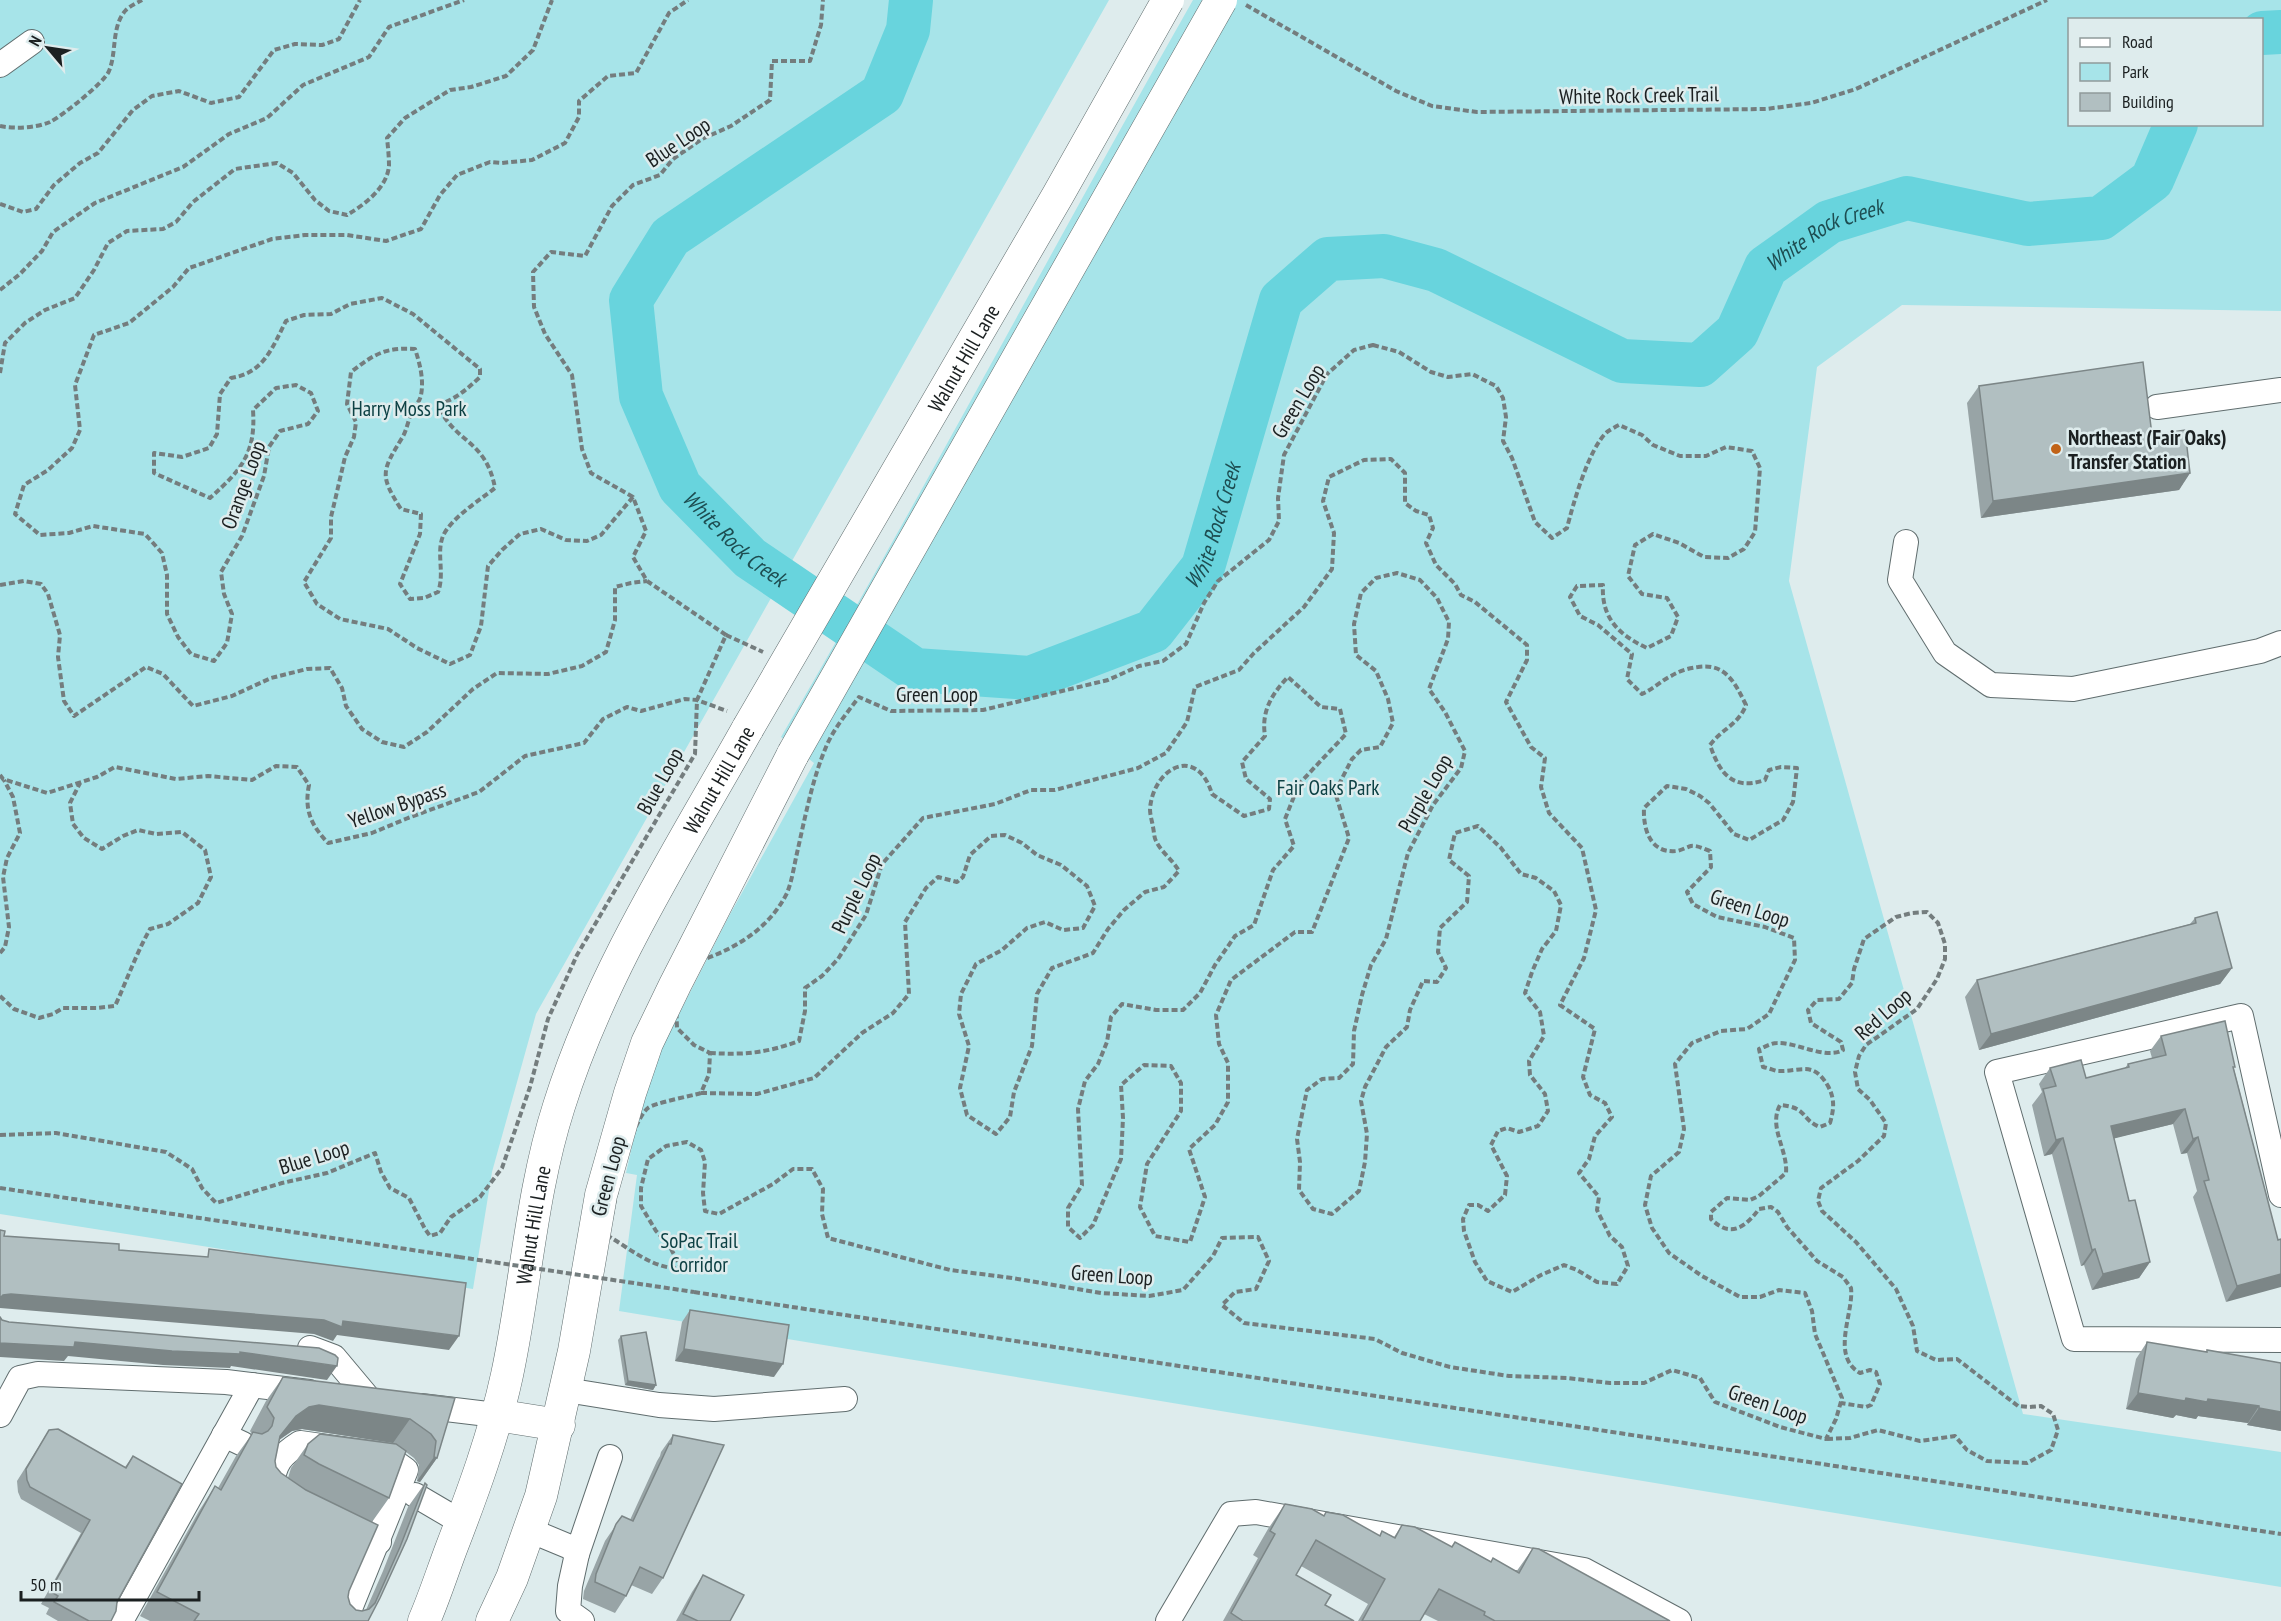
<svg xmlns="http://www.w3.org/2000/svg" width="2281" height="1621" font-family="'PT Sans Narrow',sans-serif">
  <rect width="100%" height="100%" fill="#deeced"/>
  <g fill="#a7e4e9" fill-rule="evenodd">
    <path d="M0,0h1109l-573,1014 -44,158 -19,117 -473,-75z"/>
    <path d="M1193,0h1088v311l-379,-6 -85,62 -28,214 234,833 258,38v135l-1662,-276 18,-136 -11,-2 22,-98 80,-157 86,-155 -33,-26c142,-243 273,-492 412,-737zM2070,20h192v104h-192z"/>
  </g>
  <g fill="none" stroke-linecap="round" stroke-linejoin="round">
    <g stroke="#68d4dd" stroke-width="44">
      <path id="s1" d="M911,0l-3,30 -26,64 -212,143 -39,63 10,96 39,91 70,71 165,112 115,8 123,-47 50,-64 78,-267 47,-41 56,-3 52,14 186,91 78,4 37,-33 29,-65 63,-45 78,-24 121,26 73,-6 51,-38 24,-56"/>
      <path d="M2262,33l19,-1"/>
    </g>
    <g stroke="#606d6e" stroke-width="26">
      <g id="minor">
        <path d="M0,65l32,-23"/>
        <path d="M2157,407l124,-17"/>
        <path d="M1906,542l-6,38 45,73 46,32 82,4 187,-38 21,-8"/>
        <path d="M2281,1195l-40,-179 -244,56 77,267 207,1"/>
        <path d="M310,1348l24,9 36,43"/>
        <path d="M566,1390l93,15 55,4 131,-10"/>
        <path d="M421,1406l75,9"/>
        <path d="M0,1415l20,-37 18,-4 188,8 83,10"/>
        <path d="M224,1435l19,9"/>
        <path d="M283,1493l-11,-7c2,-23 9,-31 28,-43l85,12 21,15 -61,151"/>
        <path d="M415,1495l46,27"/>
        <path d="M343,1525l36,17"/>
        <path d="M529,1530l41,17 7,7 -7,32 -2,25 14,10"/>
        <path d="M577,1554l33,-97"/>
        <path d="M121,1621l131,-236"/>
        <path d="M1168,1621l63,-107 25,-2 328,58 95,51"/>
      </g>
    </g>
    <g stroke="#606d6e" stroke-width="33">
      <g id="major">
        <path d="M496,1415l63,10"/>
        <path id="s2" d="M424,1621c10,-23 18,-48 27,-72 22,-57 43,-114 56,-174 19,-89 24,-182 52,-269 42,-134 121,-257 189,-378"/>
        <path d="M492,1621l20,-43 29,-82 33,-145 27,-156 29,-102 17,-50 28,-58 118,-231"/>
      </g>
    </g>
    <g stroke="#747d7e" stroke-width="4" stroke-dasharray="6 3" stroke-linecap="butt">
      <path d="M1246,5l150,86 36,15 45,6 289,-3 45,-6 45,-14 191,-89"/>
      <path d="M0,126c15,3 36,2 50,-4 12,-6 55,-40 59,-51 8,-19 2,-45 17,-61 4,-4 11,-7 16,-10"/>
      <path d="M0,204l23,8 13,-3 18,-24 26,-22 18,-10 35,-43 19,-14 27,-5 32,12 28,-6 35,-47 21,-6 27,1 17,-6 21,-39"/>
      <path d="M0,290l20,-16 22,-23 11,-19 42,-29 88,-36 46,-33 38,-16 36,-33 66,-28 20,-30 75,-27"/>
      <path d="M1373,345l26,7 32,20 17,5 24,-3 24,12 7,12 3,19 -3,24 9,17 23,64 17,16 15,-10c6,-24 22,-80 40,-96 3,-2 8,-5 12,-7l23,10 11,10 27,11h26l20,-9 26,4 8,17 -5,64 -11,17 -16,9 -24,-1 -25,-14 -26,-9 -18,11 -7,31 14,18 25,4 11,19 -7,19 -24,12c-28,-13 -46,-30 -44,-63l-26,1 -7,11 10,19 18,9 34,29 -5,25 15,15c11,-5 19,-13 29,-18 8,-5 18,-8 27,-9 28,-4 37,16 48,38 -7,19 -24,24 -36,40 10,29 23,46 55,35l4,-10 12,-3 16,1 -4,34 -10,18 -34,20 -15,-6 -25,-31 -9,-7 -14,-7 -19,-3 -23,22c-1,21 6,46 33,43 5,-1 10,-4 14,-5 6,-1 13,3 19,5l1,16 -24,25 6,12 24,13 48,10 29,11 1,22 -26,54 -22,15 -26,2 -29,12 -17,21 9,65 -5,23 -28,24 -6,29 7,23 17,25 33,23 38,21h20l19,-7 26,3 7,18 3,23 27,64 -6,21 -10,20 -46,-12 -65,-25 -15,-24 -28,-8 -28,13h-34l-43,-5 -58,-2 -59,-9 -48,-14 -27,-14 -131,-16 -22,-18 13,-13 21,-3 13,-28 -11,-24 -36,1 -9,18 -30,34 -34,6 -48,-3 -89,-15 -62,-8 -122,-32 -6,-24 1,-25 -11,-20h-19l-20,15 -54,30 -14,-3 -2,-18 2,-31 -4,-12 -14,-8 -21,4 -18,13 -7,29v18l15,25 13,14 12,23c-27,2 -50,-19 -73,-32 5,-28 20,-111 40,-128 6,-5 43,-12 53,-15l8,-19 1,-21 -16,-8 -17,-17 -1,-24 23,-43c36,-12 70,-32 88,-68 5,-12 7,-27 10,-40 8,-35 15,-73 29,-106 8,-19 21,-34 33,-50l32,14 92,-1 125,-30 31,-14 24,-5 23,-17 18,-41 14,-22 51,-41 10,-19 -1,-23 6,-43 43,-81 27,-24z"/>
      <path d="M0,373l5,-30 20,-20 20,-13 30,-12 19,-28 14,-27 19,-12 36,-2 13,-7 17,-20 42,-33 42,-6 16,10 22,27 14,11 18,4c17,-10 40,-27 42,-49 0,-9 -1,-19 -2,-28l18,-20 45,-28 21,-3 35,-11 27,-26 19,-50"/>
      <path d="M633,497l-32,38 -14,6 -21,-1 -25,-11 -21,5 -18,16 -14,16 -7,60 -11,29 -20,9 -33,-16 -29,-19 -48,-10 -23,-15 -13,-22 27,-44v-21l5,-21 9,-39 9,-20 2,-15 -9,-18 4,-32c23,-18 35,-25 64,-23 5,15 9,31 6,46 -1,6 -6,11 -9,17 -4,8 -5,18 -10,26 -20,33 -23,37 -1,71l20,5 -1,20 -20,50 10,15 14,-1 14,-6c7,-18 -2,-39 5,-56 8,-18 37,-36 52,-48 -9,-49 -41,-45 -57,-83 18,-6 28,-15 42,-28v-8l-67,-55 -31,-16 -32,6 -19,10 -27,1 -18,6c-14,27 -22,52 -55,57l-11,16 -3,40 -8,14 -27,9 -28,-4v20l56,25c31,-28 46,-44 43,-88l23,-22 20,-3 15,8 7,18 -10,13 -28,7 -11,16 -5,29 -22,60 -21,36 3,22 8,20 -5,29 -13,18 -23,-7 -13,-17 -11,-23v-39l-5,-22 -17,-19 -52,-8 -24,7 -29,2 -25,-21 9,-29 24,-15 24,-22 8,-18 -5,-45 19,-50 35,-12 44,-36 16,-19 83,-29 33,-4h42l39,6 35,-12 19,-34 17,-20 33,-13 11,1 31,-3 33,-17 14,-26v-16l29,-25 28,-3 33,-60 19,-13"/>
      <path d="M0,585l24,-4 17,3 7,10 12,41 -2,22 6,44 10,15 72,-49 17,7 30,32 39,-10 39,-18 36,-9 23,-1 12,20 4,18 16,23 20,13 22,5 23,-15 46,-43 24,-16 51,1 34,-8 24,-14 9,-32v-33l16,-4 16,-2"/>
      <path d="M726,635l37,17"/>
      <path d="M0,775l3,4 44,14 50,-16 18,-10 61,12 32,-3 44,4 24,-14 21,1 12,18c-5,25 2,40 19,58l44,-10 36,-15 71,-26 46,-36 59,-13 19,-24 24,-12 14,4 44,-12 12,1 30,11"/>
      <path d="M0,953l5,-6 4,-20 -6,-50 4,-19 13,-25 -7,-36 -9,-17"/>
      <path d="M0,996l14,13 25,9 14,-4 10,-6h34l18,-2c12,-26 21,-52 35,-77l18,-5 30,-21 13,-26 -6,-27 -23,-18 -26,2 -18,-4 -15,6 -21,13 -18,-11 -11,-14 -3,-21 10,-20"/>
      <path d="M701,1093l56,1 57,-16 48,-45 31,-20 16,-19 -4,-72 21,-34 12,-11 19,5 6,-5 7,-22 21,-19 14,-1 17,8 15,12 24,10 26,21 8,20 -12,22 -20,2 -18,-8 -18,6 -25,22 -26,14 -15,30 -2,20 10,32 -9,42 7,27 29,19 14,-17 4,-25 18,-46 5,-52 15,-26 41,-15 15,-24 16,-19 21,-18 19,-5 15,-16c-6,-11 -18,-19 -23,-30 -2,-3 -2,-10 -3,-14 -1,-6 -3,-12 -3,-18 3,-41 47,-65 62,-15l32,22 25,-7 1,-10 -24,-20 -4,-17 23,-26c-4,-25 7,-42 23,-59l33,30 19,2 6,25 -47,50 -14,35 9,27 -21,24 -19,55 -19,11 -20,29 -15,28 -17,17h-27l-34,-6 -11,13 -4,25 -9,22 -13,17 -7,28 4,76 -14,23v19l12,11 13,-13 28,-66 2,-41 -2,-33 23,-20 27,1 10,17v28l-34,53 -7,43 15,29 35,6 15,-45 -16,-48 26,-24 13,-23v-39l-9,-19 -3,-29 15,-35 64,-48h17l37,-94 -14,-46 17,-33 9,-9 19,-3 13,-24 -5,-24 -12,-28 -20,-16 -2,-31 7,-31 15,-15 21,-5 23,7 17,18 12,24 -1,17 -19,50 16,23 20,39 -4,17 -28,37 -25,48 -22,86 -15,26 -9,30 -8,36 -1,33 -14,14 -17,1 -15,11 -10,49 3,23 -1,28 14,19 19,5 27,-23 6,-29 2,-28 -6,-33 4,-14 21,-40 21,-20 3,-17 13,-29 14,1 9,-14 -8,-16 2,-24 27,-26 2,-26 -20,-16 6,-27 23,-7 23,22 20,26 15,4 18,13 7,14 -5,26 -14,18 -10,23 -7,21 15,19 4,24 -15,25 1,14 15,19 3,17 -10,15 -19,6 -12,-4 -9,3 -7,14 16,31 -2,19 -17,16 -10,-6h-9l-6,14 1,12 11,31 12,19 25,11 29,-17 23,-10 13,5 20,12 20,2 11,-18 -6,-19 -12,-11 -13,-26 2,-13 -20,-24 10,-14 6,-23 17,-19 -7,-14 -15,-8 -7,-18 12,-48 -35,-24 24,-47 12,-48 -14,-62 -33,-35 -8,-26 4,-29 -14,-11 -25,-45 21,-42v-15l-52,-43 -14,-7 -6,-11 -19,-19 -10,-22 7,-15 -4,-13 -13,-4 -11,-8v-30l-14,-14 -27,1 -35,17 -6,24 11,32 -2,36 -28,38 -50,46 -15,17 -44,17 -8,35 -21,31 -28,15 -83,22h-24l-36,14 -72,14 -41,46 -16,51 -28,44 -16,17 -17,12v23l-6,30c-33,12 -53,14 -89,12"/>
      <path d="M0,1135l56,-2 110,19 26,17 10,19 14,15 66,-20 45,-10 48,-20 6,19 9,16 19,10 16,31 5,7 10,-3 11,-16 29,-20 22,-29 28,-81 18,-68 29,-64 118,-201 2,-54 29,-65 -79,-54 -14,-24 13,-26 -13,-34 -42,-24 -9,-24 -10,-74 -27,-41 -11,-27 -1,-35 18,-20 34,4 27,-50 21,-21 27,-10 13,-16 29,-20 29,-13 39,-26 2,-39h38l11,-36 2,-25"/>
      <path d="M0,1188l459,69"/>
      <path d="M694,1292l1587,242"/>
      <path d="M1827,1439l23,-1 28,-8 42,11 35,-5 12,14 20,11 40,2 24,-13 7,-20 -5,-16 -12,-8 -12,1 -11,-1 -61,-47 -21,1 -19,-9 -4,-25 -17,-37 -40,-47 -34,-31 -4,-10 3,-13 37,-27 26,-25 2,-13 -16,-23 -12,-11 -3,-17 4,-16 7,-11 51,-36 20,-30 8,-20v-15l-7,-21 -11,-11 -15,1 -16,4 -32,22 -10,30 -2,14 -13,16 -22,1 -9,10 3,13 30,19 2,8c-18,10 -46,-8 -66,-7 -6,0 -12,4 -18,6l4,18c5,1 10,3 14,4 24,1 36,-11 51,15 7,13 6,23 2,37l-10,4c-19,-7 -12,-20 -40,-22 -12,22 8,45 6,68l-27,23 -9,4 -23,-2 -16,14v7c19,19 34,9 48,-10l12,-2 7,5 9,15 30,34 26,16 8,11c3,25 -21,68 9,85l10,-3 6,2 4,12 -9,21 -5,2 -25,-4"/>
    </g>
    <use href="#minor" stroke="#fff" stroke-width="24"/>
    <use href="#major" stroke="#fff" stroke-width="32"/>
    <g stroke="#606d6e" stroke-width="33" stroke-linecap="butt">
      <g id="major-bridge">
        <path id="s3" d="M748,728l310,-533 110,-195"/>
        <path d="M793,754l428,-754"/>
      </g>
    </g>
    <path stroke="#747d7e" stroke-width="4" stroke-dasharray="6 3" stroke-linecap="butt" d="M459,1257l235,35"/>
    <use href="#major-bridge" stroke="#fff" stroke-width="32"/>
  </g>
  <g fill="#98a4a6" fill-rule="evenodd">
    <path d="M1979,386l173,49 38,38 -11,17 -198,28 -14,-115z"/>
    <path d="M2195,918l37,50 -12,16 -241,66 -14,-53 12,-17 213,-56z"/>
    <path d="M2161,1036l73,33 44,171 -52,62 -33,-105 4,-6 -10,-38 -6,1 -8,-30 -59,14 15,63 21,61 -11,16 -47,12 -8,-25 -3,1 -29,-112 -8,2 -12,-51 10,-13 -3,-8 11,-16 36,10 39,-10 3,-4 24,-6 -2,-7z"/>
    <path d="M690,1310l84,67 -99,-16 7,-39z"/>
    <path d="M621,1336l35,49 -3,5 -28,-5 -7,-45z"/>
    <path d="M2147,1342l59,10 1,-2 74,81 -34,-6 1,-2 -50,-7 -2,3 -20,-4 -3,3 -47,-9 10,-50z"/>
    <path d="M283,1377l172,21 -18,60 -17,24 -3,-1 2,-16 -5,-7 -8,-6 -17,46 -17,24 -23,69 -1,6 2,7 6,6 6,1 4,-1 17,-39 25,-64 17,-24 2,2 -59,136h-218l-10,-5 59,-105 16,-25 3,2 18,-32 16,-22 -2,-3 16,-30zM302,1429l91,14 1,1h-86l-17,24 -3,10 -7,-5 -5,-6 -1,-6 4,-21 13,-9z"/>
    <path d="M49,1430l76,37 8,-11 -16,146 -6,19h-53l-12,-7 3,-6 -8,-4 40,-71 -60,-34 -3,-7 -1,-11 24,-38z"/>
    <path d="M673,1435l-10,143 -11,16 -21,-9 -5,11 -11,17 -32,-14 1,-8 21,-50 17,-25 8,4 27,-59 3,-5 1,-4z"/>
    <path d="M1285,1504l38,12 56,20 3,-5 12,6 8,-12 49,22 4,-5 35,19 26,11 17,-24 137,73h-232l-14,-7 -4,7h-62l10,-17 -67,-38 -5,9 29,30 29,16h-131l35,-63 -5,-3 15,-26z"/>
    <path d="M703,1575l27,46h-54l16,-29z"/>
  </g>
  <g fill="#7c8687">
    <path d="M2190,473l-11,17 -198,28 12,-17z"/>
    <path d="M2232,968l-12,16 -241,66 12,-16z"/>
    <path d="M2185,1109l-12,15 -73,18 11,-16z"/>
    <path d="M2198,1137l-11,16 -6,1 12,-15z"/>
    <path d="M2063,1138l-11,16 -8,2 12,-16z"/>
    <path d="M2095,1249l-11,16 -3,1 11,-16z"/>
    <path d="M2150,1262l-11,16 -47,12 11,-16z"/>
    <path d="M2281,1274v13l-55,15 11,-16z"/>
    <path d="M11,1294l332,27 116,15 -10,14 -112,-15 -4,6 -19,-7 -314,-26v-10l3,-3z"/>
    <path d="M75,1342l165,10 97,14 -10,14 -96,-14 -1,2 -67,-3 -95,-9 -4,5 -64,-4v-14z"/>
    <path d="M684,1349l99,15 -9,13 -99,-16z"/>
    <path d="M628,1381l28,4 -3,5 -28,-5z"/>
    <path d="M2138,1393l70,6 51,7 -11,17 -50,-7 -2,3 -20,-4 -3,3 -47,-9z"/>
    <path d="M319,1405l91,14 -17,24 -91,-14 -10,2 -13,9 1,-4 16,-20 13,-9z"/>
    <path d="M2259,1408l22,4v19l-34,-6z"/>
    <path d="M434,1457l3,1 -17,24 -3,-1z"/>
  </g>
  <g fill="#b1bfc1" stroke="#7c8687" stroke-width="1.5">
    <path d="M2143,362l9,73 33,-5 5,43 -197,28 -14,-115z"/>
    <path d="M2217,912l15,56 -241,66 -14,-54 219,-57 -1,-5z"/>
    <path d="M2225,1021l10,46h-2l45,173 3,-1v35l-44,12 -33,-105 5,-1 -11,-43 -5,2 -8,-30 -74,17 18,75 6,-1 15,62 -47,12 -8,-25 -3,1 -29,-112 -7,2 -13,-51 13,-3 -6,-18 31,-8 5,18 43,-11 -1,-3 38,-9 -5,-19z"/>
    <path d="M0,1230l5,1 -1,5 115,8v6l89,7 1,-8 257,34 -7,53 -116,-15 -1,6 -18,-7 -313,-26 -8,1 -3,3z"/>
    <path d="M690,1310l99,15 -6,39 -99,-15z"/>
    <path d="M0,1317l2,3 7,2 310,26 16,7 3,3 -1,8 -97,-14v2l-68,-3 -97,-9 -1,5 -74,-4z"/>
    <path d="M646,1332l10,53 -28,-4 -7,-45z"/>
    <path d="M2147,1342l60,10v-2l74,13v49l-22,-4v-2l-51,-7 -1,3 -21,-4 -1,3 -47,-8z"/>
    <path d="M283,1377l172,21 -18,60 -3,-1 2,-16 -5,-7 -21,-15 -91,-14 -10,2 -13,9 -16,20 -5,25 1,6 5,6 25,17 72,35 -29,66 -1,6 2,7 6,6 6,1 7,-2 6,-6 25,-56 25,-64 2,2 -20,54 -27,59 -12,23h-174l5,-7 -42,-22 58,-106 6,4 32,-58 9,2 6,-3 4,-5 2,-8 -7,-11z"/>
    <path d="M58,1429l68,39 7,-12 49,28 -65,118 -1,9 -5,10h-22l-35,-19 4,-6 -8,-5 40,-71 -60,-33 -3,-7 -1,-11 23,-39z"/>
    <path d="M320,1434l76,10 10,7 -17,47 -70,-34 -15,-9 4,-11z"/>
    <path d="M673,1435l51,10 -61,133 -23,-11 -14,29 -31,-14 1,-8 20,-50 6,-8 11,5 36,-77h2z"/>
    <path d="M1285,1504l27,5 12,7 2,-4 17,3 37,21 2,-5 13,7 7,-13 13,2 37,20 3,-5 36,20 2,-4 26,15 14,-25 6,1 131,72h-175l-11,-6 1,-3 -46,-23 -19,32h-58l23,-42 -69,-39 -20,35 35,20 -6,10 29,16h-111l-12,-8 44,-79 -5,-3z"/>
    <path d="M703,1575l41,20 -14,26h-32l-15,-7z"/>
  </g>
  <circle fill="#c16318" stroke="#deeced" stroke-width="2" cx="2056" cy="449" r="6"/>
  <g text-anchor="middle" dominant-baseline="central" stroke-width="5" stroke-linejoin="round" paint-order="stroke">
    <g font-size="21" fill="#1b2021" stroke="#deeced">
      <text transform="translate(1639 95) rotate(-1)">White Rock Creek Trail</text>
      <text transform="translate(678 142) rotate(-34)">Blue Loop</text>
      <text stroke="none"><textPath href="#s3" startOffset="428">Walnut Hill Lane</textPath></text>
      <text transform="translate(1298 401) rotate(-59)">Green Loop</text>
      <text transform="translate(243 485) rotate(-70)">Orange Loop</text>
      <text x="937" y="694">Green Loop</text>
      <text stroke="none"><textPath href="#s2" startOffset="898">Walnut Hill Lane</textPath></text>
      <text transform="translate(660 781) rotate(-61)">Blue Loop</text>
      <text transform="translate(1425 793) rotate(-60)">Purple Loop</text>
      <text transform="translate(397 805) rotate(-19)">Yellow Bypass</text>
      <text transform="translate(856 893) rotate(-64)">Purple Loop</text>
      <text transform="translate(1750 908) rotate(18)">Green Loop</text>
      <text transform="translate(1883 1014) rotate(-41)">Red Loop</text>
      <text transform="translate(314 1157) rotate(-17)">Blue Loop</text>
      <text transform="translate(608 1176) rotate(-75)">Green Loop</text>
      <text stroke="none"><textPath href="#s2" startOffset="412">Walnut Hill Lane</textPath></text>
      <text transform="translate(1112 1275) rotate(4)">Green Loop</text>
      <text transform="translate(1768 1404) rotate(19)">Green Loop</text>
    </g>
    <g font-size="21" fill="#0d4144" stroke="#deeced">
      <text x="409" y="408">Harry Moss Park</text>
      <text x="1328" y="787">Fair Oaks Park</text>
      <text x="699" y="1240">SoPac Trail<tspan x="699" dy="24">Corridor</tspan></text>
    </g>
    <g font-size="21" font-weight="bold" fill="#1b2021" stroke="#deeced" text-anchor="start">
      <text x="2068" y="437">Northeast (Fair Oaks)<tspan x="2068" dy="24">Transfer Station</tspan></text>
    </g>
    <g font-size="22" font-style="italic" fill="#1d4d51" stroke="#deeced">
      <text stroke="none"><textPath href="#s1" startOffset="2176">White Rock Creek</textPath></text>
      <text stroke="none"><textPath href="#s1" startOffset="1294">White Rock Creek</textPath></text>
      <text stroke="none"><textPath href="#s1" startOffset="700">White Rock Creek</textPath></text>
    </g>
  </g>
  <rect x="2068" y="18" width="195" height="108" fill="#deeced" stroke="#909a9b" stroke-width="1.5"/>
  <rect x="2080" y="38" width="30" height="9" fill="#ffffff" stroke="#909a9b" stroke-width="1.5"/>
  <text x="2122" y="48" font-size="18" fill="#1b2021">Road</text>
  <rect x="2080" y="63" width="30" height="18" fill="#a7e4e9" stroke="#909a9b" stroke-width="1.5"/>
  <text x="2122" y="78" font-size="18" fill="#1b2021">Park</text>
  <rect x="2080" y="93" width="30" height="18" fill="#b1bfc1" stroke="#909a9b" stroke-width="1.5"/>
  <text x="2122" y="108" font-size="18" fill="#1b2021">Building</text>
  <g transform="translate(48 48) rotate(299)" stroke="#deeced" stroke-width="4.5" paint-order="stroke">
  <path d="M0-4.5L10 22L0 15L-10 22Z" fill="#1b2021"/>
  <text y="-9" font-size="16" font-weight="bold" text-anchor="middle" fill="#1b2021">N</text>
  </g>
  <path d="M21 1591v9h178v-9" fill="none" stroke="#1b2021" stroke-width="3"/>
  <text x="30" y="1591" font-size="18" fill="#1b2021" stroke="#deeced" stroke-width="4.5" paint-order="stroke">50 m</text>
</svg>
